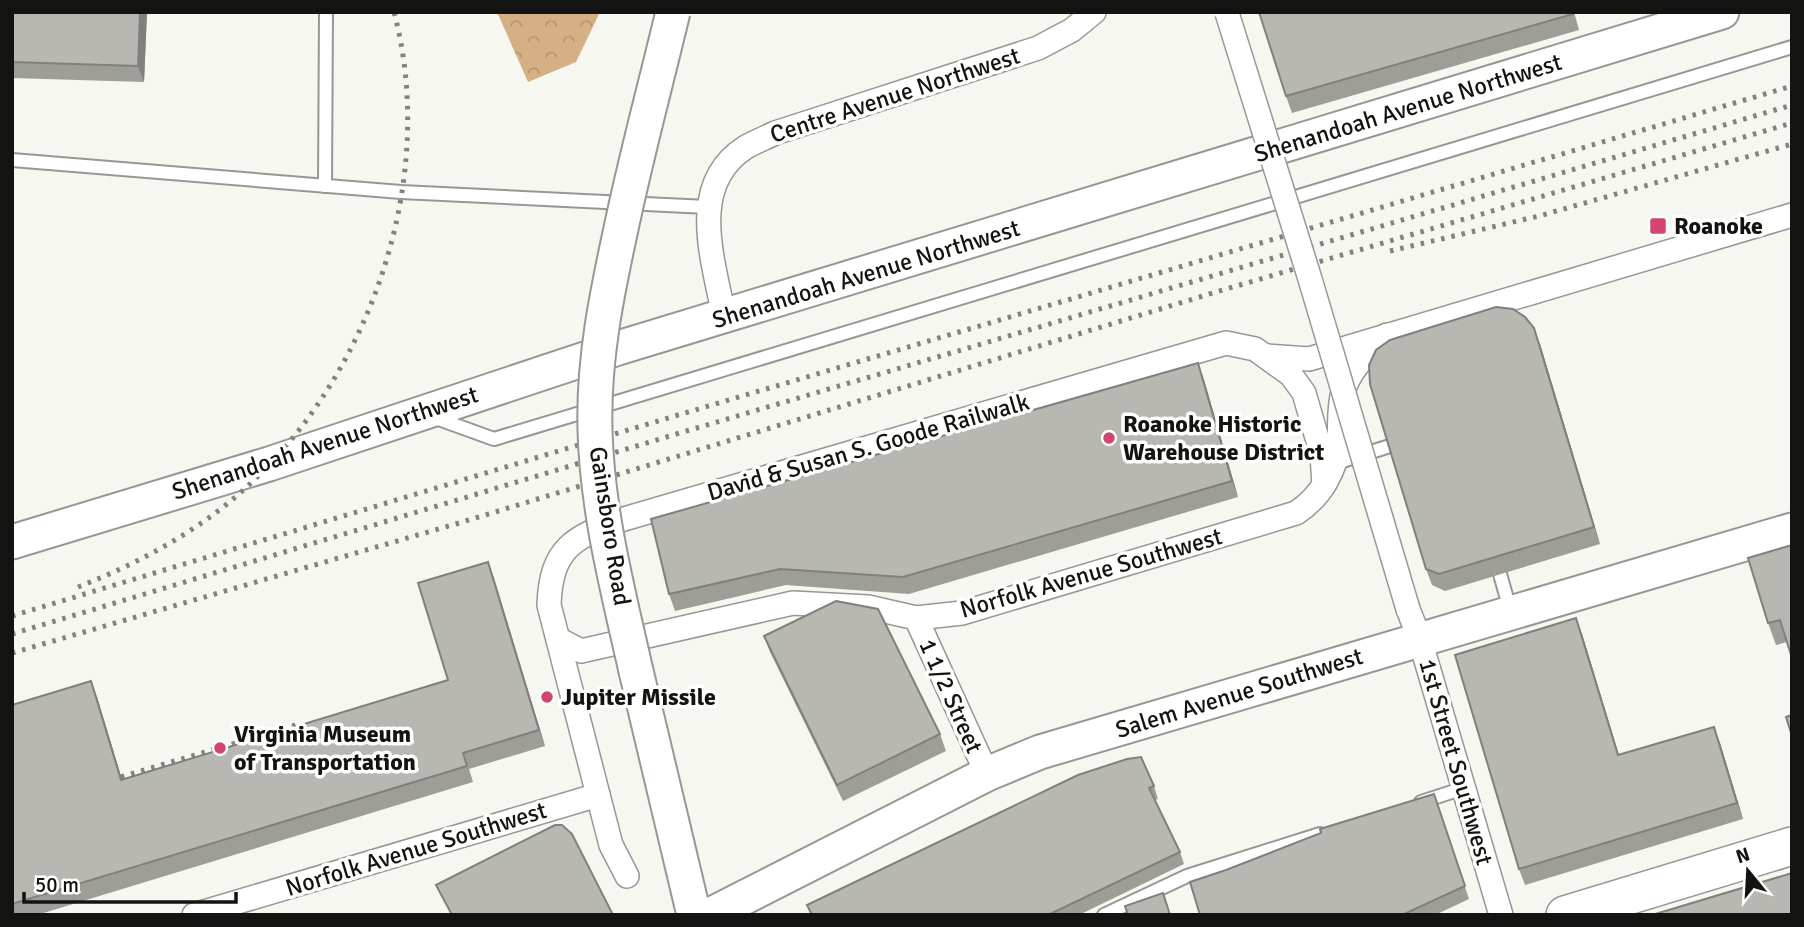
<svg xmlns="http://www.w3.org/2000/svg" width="1804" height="927" font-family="Signika,sans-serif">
  <defs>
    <pattern id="forest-crowns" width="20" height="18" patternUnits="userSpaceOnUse" patternTransform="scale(1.75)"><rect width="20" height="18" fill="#d5b084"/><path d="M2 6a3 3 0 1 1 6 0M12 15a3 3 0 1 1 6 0" fill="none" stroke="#b69671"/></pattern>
  </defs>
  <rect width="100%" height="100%" fill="#f6f7f1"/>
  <path fill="url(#forest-crowns)" d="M497,12h103l-24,50 -48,20z"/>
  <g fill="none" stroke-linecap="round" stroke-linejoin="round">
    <g stroke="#979892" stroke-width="16">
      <g id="lane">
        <path d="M12,160l389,32 306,15"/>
        <path d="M325,186l1,-174"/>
        <path d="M433,417l61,22 1298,-392"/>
        <path d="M1336,463l54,-17"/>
        <path d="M1500,574l11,39"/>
        <path d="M1421,802l43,-14"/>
        <path d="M1104,915l83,-39 133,-42"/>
      </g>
    </g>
    <g stroke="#979892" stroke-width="26">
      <g id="street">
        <path d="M724,317c-10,-56 -38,-132 22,-170 9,-5 19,-9 29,-14l263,-85 34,-18 22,-18"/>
        <path d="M1267,356l42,3 483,-144"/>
        <path d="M1408,609l12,31 81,275"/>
        <path d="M916,618l71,156"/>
        <path d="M558,639l23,12 212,-48 75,4 48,11 46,-5 334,-100c25,-16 41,-44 43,-73 1,-14 0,-30 3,-44 6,-26 26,-44 45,-61"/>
        <path d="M627,876l-16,-31 -62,-240c2,-57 24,-68 75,-86l602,-176 29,6 36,26 13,18 11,38 7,23 2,31"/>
        <path d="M194,915l404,-120"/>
      </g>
    </g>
    <g stroke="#979892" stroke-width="37">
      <g id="secondary">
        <path d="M12,542l257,-78 349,-116 1104,-336"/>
        <path d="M636,671l58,244"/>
        <path d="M710,915l277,-141 53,-22 752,-222"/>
      </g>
    </g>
    <g stroke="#979892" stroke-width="40">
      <path id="primary" d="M1565,915l227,-69"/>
    </g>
    <use href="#lane" stroke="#fff" stroke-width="12"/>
    <use href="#street" stroke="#fff" stroke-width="23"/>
    <use href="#secondary" stroke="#fff" stroke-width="33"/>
    <use href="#primary" stroke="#fff" stroke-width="37"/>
    <g stroke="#82827e" stroke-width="5" stroke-dasharray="3.5 7" stroke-linecap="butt">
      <path d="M1390,251l149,-35 253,-72"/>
      <path d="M78,587c51,-20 100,-45 144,-79 141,-111 219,-320 172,-496"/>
      <path d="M12,616l666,-201 1114,-329"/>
      <path d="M12,634l671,-202 1109,-327"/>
      <path d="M12,653l447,-130 757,-231 576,-169"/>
      <path d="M121,777l178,-53"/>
    </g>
    <g stroke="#979892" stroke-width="26" stroke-linecap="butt">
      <path id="street-bridge" d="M1227,13l83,266 98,330"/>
    </g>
    <g stroke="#979892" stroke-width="37" stroke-linecap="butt">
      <path id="secondary-bridge" d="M636,671c-18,-80 -39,-160 -41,-241 -2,-71 12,-137 27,-206 15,-71 34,-141 51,-212"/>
    </g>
    <use href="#street-bridge" stroke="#fff" stroke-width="23"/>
    <use href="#secondary-bridge" stroke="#fff" stroke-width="33"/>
  </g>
  <g fill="#9e9d98">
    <path d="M12,12h135l-3,70 -132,-4z"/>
    <path d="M1574,12l5,18 -287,83 -6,-17z"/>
    <path d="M1540,344l60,200 -155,47 -13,-6 -6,-16z"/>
    <path d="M1204,380l34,117 -329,97 -123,-9 -111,26 -6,-17z"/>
    <path d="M1792,545l-5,97 -11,3 -8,-22z"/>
    <path d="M488,562l57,184 -76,23 4,13 -436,133h-25v-210l85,-8 25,83 326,-100z"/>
    <path d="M1582,634l37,121 101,-12 23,76 -218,66 -6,-16z"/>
    <path d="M764,636l176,98 6,17 -103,50 -73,-149z"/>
    <path d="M1154,786l4,13 -3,1 25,52 4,12 -105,51h-268l-4,-10z"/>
    <path d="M1434,794l35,105 -34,16h-235l26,-45z"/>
  </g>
  <g fill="#81807c">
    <path d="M140,12h7l-3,70 -6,-16z"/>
    <path d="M1534,328l6,16 60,200 -6,-17z"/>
    <path d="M1198,363l6,17 34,117 -6,-16z"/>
    <path d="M488,562l6,16 51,168 -6,-16z"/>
    <path d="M1576,618l6,16 42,138 -6,-17z"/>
    <path d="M91,681l6,16 30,99 -6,-16z"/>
    <path d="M1714,727l6,16 23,76 -6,-16z"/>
  </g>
  <g fill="#b8b7b1" stroke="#81807c" stroke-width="2">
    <path d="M12,12h128l-2,54 -126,-4z"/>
    <path d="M1259,12h314v2l-287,82z"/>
    <path d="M1496,307l17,2 12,8 9,11 60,199 -155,47 -13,-5 -56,-185 -1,-19 7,-15 14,-10z"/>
    <path d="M1198,363l34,118 -329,96 -123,-8 -111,25 -18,-75z"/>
    <path d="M1792,545v113l-12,-38 -12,3 -20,-65z"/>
    <path d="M488,562l51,168 -76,23 4,13 -455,138v-199l79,-24 30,99 327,-100 -30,-97z"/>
    <path d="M836,601l42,8 62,125 -103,51 -73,-149z"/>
    <path d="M1576,618l42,137 96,-28 23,76 -218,66 -64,-214z"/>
    <path d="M1792,715v21l-6,-19z"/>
    <path d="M1141,757l13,29 -5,2 31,64 -132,63h-236l-5,-10 271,-130 49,-16z"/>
    <path d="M1434,794l31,92 -63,29h-202l-10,-33 36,-12 95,-37 -1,-4z"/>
    <path d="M555,825h7l10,9 41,81h-161l-16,-30z"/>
    <path d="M1792,873v42h-140z"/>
    <path d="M1163,893l7,22h-42l-3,-9z"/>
  </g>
  <g fill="#d24471" stroke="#fffffe" stroke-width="2.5">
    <rect x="1649" y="217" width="18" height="18" rx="3.5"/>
    <circle cx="1109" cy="438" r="7"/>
    <circle cx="547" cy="697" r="7"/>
    <circle cx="220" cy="748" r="7"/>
  </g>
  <g text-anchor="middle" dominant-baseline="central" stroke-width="7" stroke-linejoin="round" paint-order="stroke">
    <g font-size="24" fill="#131311" stroke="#fffffe">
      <text transform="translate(895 95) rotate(-18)">Centre Avenue Northwest</text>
      <text transform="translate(1408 108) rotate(-17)">Shenandoah Avenue Northwest</text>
      <text transform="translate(866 274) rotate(-17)">Shenandoah Avenue Northwest</text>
      <text transform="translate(325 443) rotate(-18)">Shenandoah Avenue Northwest</text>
      <text transform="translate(868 447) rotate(-16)">David &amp; Susan S. Goode Railwalk</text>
      <text transform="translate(610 526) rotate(81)">Gainsboro Road</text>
      <text transform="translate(1091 573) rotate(-16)">Norfolk Avenue Southwest</text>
      <text transform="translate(1239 693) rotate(-17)">Salem Avenue Southwest</text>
      <text transform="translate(951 696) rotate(66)">1 1/2 Street</text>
      <text transform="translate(1456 762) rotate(74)">1st Street Southwest</text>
      <text transform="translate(416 849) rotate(-17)">Norfolk Avenue Southwest</text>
    </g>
    <g font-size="24" font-weight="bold" fill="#131311" stroke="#fffffe" text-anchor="start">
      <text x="1674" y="226">Roanoke</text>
      <text x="1123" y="424">Roanoke Historic<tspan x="1123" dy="28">Warehouse District</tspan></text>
      <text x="561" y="697">Jupiter Missile</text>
      <text x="234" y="734">Virginia Museum<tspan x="234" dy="28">of Transportation</tspan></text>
    </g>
  </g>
  <rect width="1804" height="927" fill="none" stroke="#131311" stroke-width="28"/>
  <g transform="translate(1748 871) rotate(342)" stroke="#fffffe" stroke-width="5" paint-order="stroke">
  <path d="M0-5L12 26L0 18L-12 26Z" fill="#131311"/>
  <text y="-10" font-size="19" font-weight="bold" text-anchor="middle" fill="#131311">N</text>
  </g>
  <path d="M24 892v10h212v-10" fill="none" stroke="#131311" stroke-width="3.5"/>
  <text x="35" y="892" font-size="21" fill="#131311" stroke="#fffffe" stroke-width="5" paint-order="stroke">50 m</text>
</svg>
